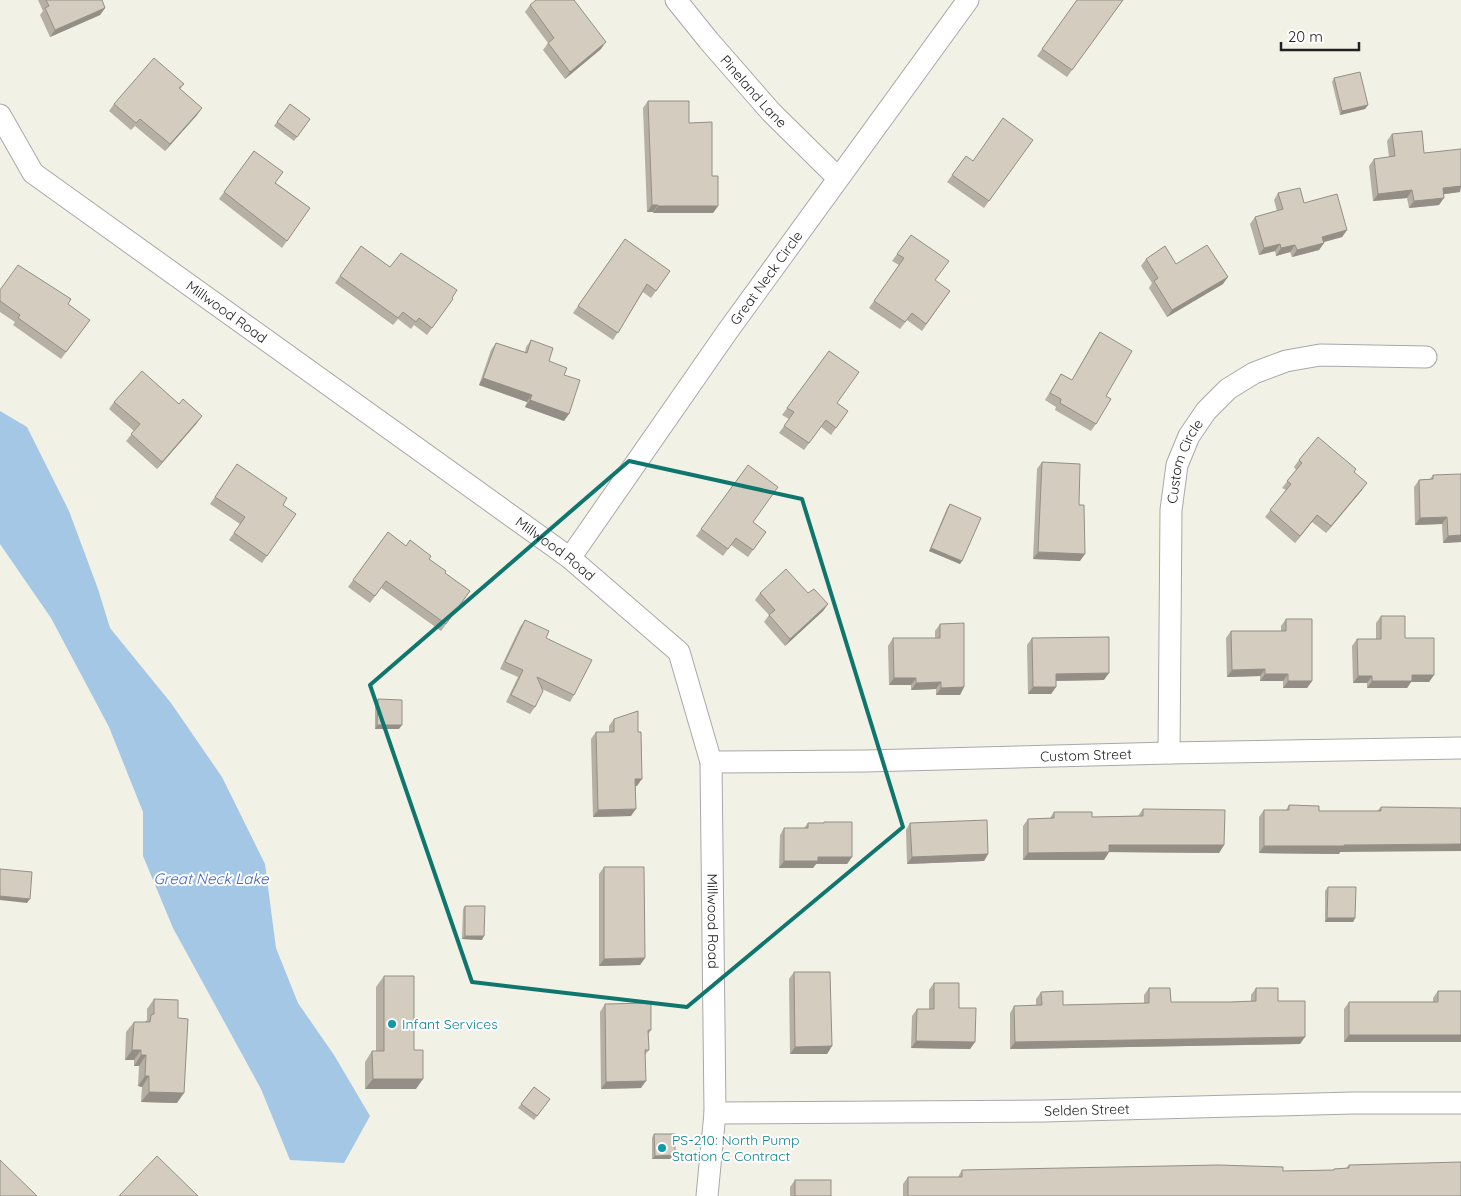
<svg xmlns="http://www.w3.org/2000/svg" width="1461" height="1196" font-family="Quicksand,sans-serif">
  <rect width="100%" height="100%" fill="#f2f1e6"/>
  <path fill="#a3c7e4" d="M0,411l27,16 42,84 29,78 12,39 61,75 51,74 43,87 11,84 22,55 36,52 36,61 -26,47 -54,-3 -29,-71 -88,-161 -30,-72v-44l-34,-85 -58,-109 -51,-74z"/>
  <g fill="none" stroke-linecap="round" stroke-linejoin="round">
    <g stroke="#a8a8a8" stroke-width="23">
      <g id="minor">
        <path id="s1" d="M676,0l33,41 62,71 67,66"/>
        <path id="s2" d="M0,115l33,58 537,385 109,94 32,110 4,351 -8,83"/>
        <path id="s3" d="M570,558l157,-226 241,-332"/>
        <path id="s4" d="M1169,753l2,-243 6,-45 12,-29 17,-25 22,-22 26,-16 32,-12 34,-6 106,2"/>
        <path id="s5" d="M711,762l155,-1 303,-8 292,-5"/>
        <path id="s6" d="M715,1113l329,-2 308,-8h109"/>
      </g>
    </g>
    <use href="#minor" stroke="#fff" stroke-width="21"/>
  </g>
  <g fill="#b5afa4">
    <path d="M38,0h64l3,8 -5,7 -50,22 -10,-22 3,-4z"/>
    <path d="M1077,0h46l-56,77 -30,-21z"/>
    <path d="M530,5l71,44 -36,30 -22,-29 5,-7 -23,-31z"/>
    <path d="M1334,78l34,27 -3,4 -25,6 -8,-33z"/>
    <path d="M184,84l-4,5 22,19 -5,7 -32,36 -30,-25 -4,4 -22,-19 5,-7z"/>
    <path d="M648,101l64,75 6,30 -5,7h-60v-1h-6l-4,-104z"/>
    <path d="M290,104l20,15 -16,22 -20,-15z"/>
    <path d="M1392,134l32,19 37,33 -1,6 -16,2 -5,11 -30,3 -2,-10 -34,3 -4,-35 5,-7 15,-2 -2,-16z"/>
    <path d="M1033,140l-49,68 -37,-26 19,-26 7,5z"/>
    <path d="M254,151l22,32 34,25 -28,40 -63,-49z"/>
    <path d="M1278,193l26,10 43,27 -5,7 -19,5 1,1 -5,7 -27,7 -2,-5 -14,4 -1,-5 -16,4 -9,-31 5,-7 22,-6 -3,-11z"/>
    <path d="M911,235l24,46 15,10 -28,40 -15,-11 -7,9 -31,-21 30,-43 -7,-4z"/>
    <path d="M625,239l45,32 -19,27 -8,-6 -30,48 -40,-27z"/>
    <path d="M361,246l29,21 63,32 -26,36 -13,-10 -3,4 -13,-10 -5,6 -58,-42z"/>
    <path d="M1146,259l30,5 47,20 -56,33 -18,-29 3,-5 -11,-17z"/>
    <path d="M0,290l90,30 -29,39 -48,-34 2,-3 -15,-10z"/>
    <path d="M1100,332l6,64 -10,28 -5,7 -36,-21 1,-3 -11,-7 16,-26 11,6 23,-41z"/>
    <path d="M531,340l18,21 15,14v46l-39,-14 2,-5 -48,-17 12,-35 5,-7 29,9 1,-5z"/>
    <path d="M829,351l8,52 11,8 -17,24 -10,-8 -17,23 -25,-17 10,-14 -7,-4z"/>
    <path d="M114,402l83,21 -40,46 -31,-28 8,-10 -25,-22z"/>
    <path d="M1299,460l55,12 8,18 -36,43 -14,-11 -17,21 -30,-26 21,-27 -4,-2 14,-18 -2,-3z"/>
    <path d="M1042,462l37,43 1,56 -47,-2 4,-90z"/>
    <path d="M237,464l46,41 13,9 -34,49 -33,-23 11,-16 -30,-20z"/>
    <path d="M748,465l5,57 13,10 -18,25 -17,-12 -8,11 -27,-20z"/>
    <path d="M1433,475l28,67 -18,1 -1,-19 -27,1 -1,-38 5,-7 11,-1z"/>
    <path d="M950,504l10,60 -31,-13 18,-43z"/>
    <path d="M388,532l18,14 23,13 16,14 25,18 -29,40 -60,-43 -11,15 -22,-16z"/>
    <path d="M760,593h48l20,11 -5,7 -38,35 -21,-24 5,-7 -14,-15z"/>
    <path d="M1381,616l24,22 29,37 -5,7h-18l-4,6h-40v-5h-14l-1,-37 5,-7h19v-16z"/>
    <path d="M1286,619l26,62 -5,7h-24v-7h-23v-5l-33,1 -1,-39 5,-7h50v-5z"/>
    <path d="M525,620l49,75 -4,7 -28,-13 -7,18 -5,7 -24,-12 12,-25 -18,-8 20,-42z"/>
    <path d="M940,624l24,63 -4,8h-24v-6l-25,1v-5h-22l-1,-39 5,-8h42v-7z"/>
    <path d="M1032,638l72,42 -48,1v6l-5,7h-23l-1,-49z"/>
    <path d="M378,699l21,30h-24v-26z"/>
    <path d="M614,719l23,67h-1l-5,30 -38,1 -2,-78 5,-7h13v-6z"/>
    <path d="M1289,805l30,6h58l4,-4 80,1 -121,44 -1,2 -80,-1v-36l5,-7h22z"/>
    <path d="M1143,809l81,36 -5,8 -110,-1 -5,8h-81v-34l5,-7 22,-1 4,-6 38,5 46,-1z"/>
    <path d="M824,822l28,35 -5,7h-31l-3,4h-34l1,-33 4,-7h20l4,-5h15z"/>
    <path d="M910,823l78,31 -4,7 -77,3 -1,-34z"/>
    <path d="M604,867l41,91 -5,7 -41,1v-92z"/>
    <path d="M1328,887l27,31 -2,4h-28v-31z"/>
    <path d="M465,906l17,34 -20,-1 1,-30z"/>
    <path d="M794,972l38,74 -5,8h-37l-1,-75z"/>
    <path d="M384,976l32,113h-51v-27l7,-11h4v-64z"/>
    <path d="M934,983l25,25 16,34 -5,7 -59,-1 1,-32 5,-7h12v-19z"/>
    <path d="M1149,988l22,14h80v-7l5,-7 22,13 22,43 -290,5v-36l4,-7 22,-1v-6l5,-7 22,13 81,-2v-8z"/>
    <path d="M1438,991h23l-117,51v-33l5,-7h84v-4z"/>
    <path d="M154,999l24,19 -1,85 -36,-1 1,-15 -4,-1 1,-20h-5v-6h-9l1,-28 8,-10h11l2,-2v-11z"/>
    <path d="M605,1004l46,26 -3,5 1,15 -4,5 -4,33 -40,1 -1,-77z"/>
    <path d="M534,1087l16,12 -16,21 -16,-12z"/>
    <path d="M654,1134l21,21 -3,4h-20v-21z"/>
    <path d="M1349,1165l112,31h-558v-12l5,-7h50l4,-7 321,1 50,-1 1,-1 12,-1z"/>
    <path d="M795,1180l36,16h-41v-9z"/>
  </g>
  <g fill="#948f86">
    <path d="M105,8l-5,7 -50,22 5,-7z"/>
    <path d="M606,42l-5,7 -36,30 5,-7z"/>
    <path d="M1368,105l-3,4 -25,6 2,-4z"/>
    <path d="M202,108l-5,7 -32,36 5,-7z"/>
    <path d="M1461,186l-1,6 -22,3 5,-7z"/>
    <path d="M1412,190l-5,8 -34,3 5,-7z"/>
    <path d="M1444,198l-5,7 -30,3 5,-7z"/>
    <path d="M652,205h6l-5,7h-6z"/>
    <path d="M658,206h60l-5,7h-60z"/>
    <path d="M1347,230l-5,7 -25,7 5,-7z"/>
    <path d="M1324,243l-5,7 -27,7 5,-7z"/>
    <path d="M1280,244l-5,7 -16,4 5,-7z"/>
    <path d="M1295,245l-5,7 -14,4 5,-8z"/>
    <path d="M1228,277l-5,7 -56,33 5,-7z"/>
    <path d="M483,378l49,17 -5,7 -48,-17z"/>
    <path d="M530,400l39,14 -5,7 -39,-14z"/>
    <path d="M202,416l-5,7 -40,46 5,-7z"/>
    <path d="M1367,483l-5,7 -36,43 5,-7z"/>
    <path d="M1317,515l-5,7 -17,21 5,-7z"/>
    <path d="M1447,517l-5,7 -27,1 5,-7z"/>
    <path d="M1461,535v7l-18,1 5,-7z"/>
    <path d="M931,548l31,13 -2,3 -31,-13z"/>
    <path d="M1038,552l47,2 -5,7 -47,-2z"/>
    <path d="M828,604l-5,7 -38,35 5,-7z"/>
    <path d="M1265,669l-5,7 -33,1 5,-7z"/>
    <path d="M1109,673l-5,7 -53,1 5,-7z"/>
    <path d="M1265,674h23l-5,7h-23z"/>
    <path d="M1412,675h22l-5,7h-18l-4,6h-40l5,-7z"/>
    <path d="M1358,676h14l-5,7h-14z"/>
    <path d="M894,678h22l-5,7h-22z"/>
    <path d="M1288,681h24l-5,7h-24z"/>
    <path d="M941,682l-5,7 -25,1 5,-7z"/>
    <path d="M964,687l-4,8h-24l5,-7z"/>
    <path d="M1033,687h23l-5,7h-23z"/>
    <path d="M377,725h25l-3,4h-24z"/>
    <path d="M635,779h7l-5,7h-7z"/>
    <path d="M636,809l-5,7 -38,1 5,-7z"/>
    <path d="M1461,844v7l-121,1 -1,2 -80,-1 5,-7z"/>
    <path d="M1109,845h115l-5,8 -115,-1z"/>
    <path d="M1109,852l-5,8h-81l5,-7z"/>
    <path d="M988,854l-4,7 -77,3 5,-7z"/>
    <path d="M818,857h34l-5,7h-31l-3,4h-34l5,-7z"/>
    <path d="M0,896l30,3 -3,4 -27,-3z"/>
    <path d="M1327,918h28l-2,4h-28z"/>
    <path d="M465,936h19l-2,4 -20,-1z"/>
    <path d="M645,958l-5,7 -41,1 5,-7z"/>
    <path d="M1349,1035h112v7h-117z"/>
    <path d="M1305,1037l-5,7 -290,5 5,-7z"/>
    <path d="M916,1041l59,1 -5,7 -59,-1z"/>
    <path d="M832,1046l-5,8h-37l5,-7z"/>
    <path d="M132,1050h9l-7,10h-9z"/>
    <path d="M141,1055h5l-7,11h-5z"/>
    <path d="M145,1076h4l-7,11 -4,-1z"/>
    <path d="M373,1079h50l-7,10h-51z"/>
    <path d="M646,1081l-5,7 -40,1 5,-7z"/>
    <path d="M149,1092l35,1 -7,10 -36,-1z"/>
    <path d="M675,1155l-3,4h-20l3,-3z"/>
  </g>
  <g fill="#d3ccbf" stroke="#948f86">
    <path d="M46,0h56l3,8 -50,22 -10,-22 4,-2z"/>
    <path d="M536,0h38l32,42 -36,30 -22,-29 6,-5 -24,-33z"/>
    <path d="M1077,0h46l-51,70 -30,-21z"/>
    <path d="M154,58l30,26 -5,4 23,20 -32,36 -30,-25 -4,4 -22,-19z"/>
    <path d="M1360,72l8,33 -26,6 -8,-33z"/>
    <path d="M648,101h41v22l23,-1v54h6v30h-60v-1h-6z"/>
    <path d="M290,104l20,15 -13,18 -20,-15z"/>
    <path d="M1003,118l30,22 -44,61 -37,-26 14,-19 7,5z"/>
    <path d="M1422,131l2,22 37,-4v37l-18,2 1,10 -30,3 -2,-11 -34,4 -4,-35 21,-3 -3,-22z"/>
    <path d="M254,151l29,21 -8,11 35,25 -23,33 -63,-49z"/>
    <path d="M1300,188l4,15 33,-9 10,36 -25,7 2,6 -27,7 -2,-5 -14,3 -1,-4 -16,4 -9,-31 28,-8 -5,-16z"/>
    <path d="M911,235l38,26 -14,19 15,11 -24,33 -14,-11 -7,9 -31,-21 30,-43 -7,-4z"/>
    <path d="M625,239l45,32 -14,20 -9,-7 -29,49 -40,-27z"/>
    <path d="M1207,245l21,32 -56,33 -18,-29 4,-3 -12,-19 19,-13 11,18z"/>
    <path d="M361,246l29,21 11,-14 56,37 -5,8 1,1 -21,29 -13,-10 -3,4 -13,-10 -5,6 -58,-42z"/>
    <path d="M18,265l53,34 -3,5 22,16 -24,32 -48,-34 2,-3 -20,-14v-11z"/>
    <path d="M1100,332l32,19 -26,45 5,3 -15,25 -36,-21 1,-4 -11,-6 11,-19 11,6z"/>
    <path d="M531,340l22,8 -4,13 18,7 -3,7 16,5 -11,34 -39,-14 2,-5 -49,-17 13,-35 31,10z"/>
    <path d="M829,351l30,21 -22,31 11,8 -12,17 -10,-8 -17,23 -25,-17 10,-14 -7,-4z"/>
    <path d="M142,371l37,33 4,-5 19,17 -40,46 -31,-28 9,-10 -26,-22z"/>
    <path d="M1318,437l38,32 -2,3 13,11 -36,43 -14,-11 -17,21 -30,-26 21,-26 -4,-3 15,-18 -3,-3z"/>
    <path d="M1042,462l38,2 -1,41h5l1,49 -47,-2z"/>
    <path d="M237,464l50,34 -4,7 13,9 -29,42 -33,-23 11,-16 -30,-20z"/>
    <path d="M748,465l30,22 -25,35 13,10 -13,18 -17,-12 -8,11 -27,-20z"/>
    <path d="M1461,474v61l-13,1 -1,-19 -27,1 -1,-38 14,-1v-4z"/>
    <path d="M950,504l31,14 -19,43 -31,-13z"/>
    <path d="M388,532l18,14 4,-6 21,16 -2,3 17,12 -1,2 25,18 -24,33 -60,-43 -11,15 -22,-16z"/>
    <path d="M786,569l22,24 6,-4 14,15 -38,35 -21,-24 6,-5 -15,-17z"/>
    <path d="M1381,616h24v22h29v37h-22v6h-40v-5h-14l-1,-37h24z"/>
    <path d="M1286,619h26v62h-24v-7h-23v-5l-33,1 -1,-39h55z"/>
    <path d="M525,620l24,11 -3,7 46,22 -18,35 -37,-18 6,14 -8,16 -24,-12 12,-25 -18,-8z"/>
    <path d="M964,623v64l-23,1v-6l-25,1v-5h-22l-1,-40h47v-14z"/>
    <path d="M1109,637v36l-53,1v13h-23l-1,-49z"/>
    <path d="M378,699l24,1v25h-25z"/>
    <path d="M638,711v21h3l1,47h-7l1,30 -38,1 -2,-78h18v-13z"/>
    <path d="M1289,805l30,1v5h62v-4l80,1v36l-117,1v1h-80v-36h25z"/>
    <path d="M1143,809l82,1 -1,35h-115v7l-81,1v-34l26,-1v-6h38v5l51,-1z"/>
    <path d="M987,820l1,34 -76,3 -2,-34z"/>
    <path d="M824,822h28v35h-34v4h-34v-33h24v-5h16z"/>
    <path d="M604,867h40l1,91 -41,1z"/>
    <path d="M0,869l32,3 -2,27 -30,-3z"/>
    <path d="M1328,887h28l-1,31h-28z"/>
    <path d="M465,906h20l-1,30h-19z"/>
    <path d="M794,972h36l2,74 -37,1z"/>
    <path d="M384,976h30v74h9v29h-50l-1,-28h12z"/>
    <path d="M934,983h25v25h17l-1,34 -59,-1 1,-32h17z"/>
    <path d="M1149,988h21l1,14h59l26,-1v-13h22v13h27v36l-290,5 -1,-36 28,-1 -1,-13 22,-1v14l86,-2z"/>
    <path d="M1438,991h23v44h-112v-33h89z"/>
    <path d="M154,999l24,1v18l10,1 -4,74 -35,-1v-16h-4l1,-21h-5v-5h-9l2,-28h16l1,-7 3,-1z"/>
    <path d="M651,1003v27h-3l1,20h-4l1,31 -40,1 -1,-78z"/>
    <path d="M534,1087l16,12 -13,17 -16,-12z"/>
    <path d="M654,1134h21v21l-20,1z"/>
    <path d="M157,1156l41,40h-79z"/>
    <path d="M0,1160l37,36h-37z"/>
    <path d="M1461,1162v34h-553v-19h54v-7l256,-5 65,2v4l51,-1v-1l15,-1v-3z"/>
    <rect x="795" y="1180" width="36" height="16"/>
  </g>
  <path fill="none" stroke="#0f766e" stroke-width="4" stroke-linejoin="round" d="M629,461l173,38 101,328 -216,180 -215,-25 -102,-297z"/>
  <g fill="#0f9aa8" stroke="#fff" stroke-width="2">
    <circle cx="392" cy="1024" r="5"/>
    <circle cx="662" cy="1148" r="5"/>
  </g>
  <g text-anchor="middle" dominant-baseline="central" stroke-width="4" stroke-linejoin="round" paint-order="stroke">
    <g font-size="14" fill="#212121" stroke="#fff">
      <text stroke="none"><textPath href="#s1" startOffset="120">Pineland Lane</textPath></text>
      <text stroke="none"><textPath href="#s3" startOffset="342">Great Neck Circle</textPath></text>
      <text stroke="none"><textPath href="#s2" startOffset="305">Millwood Road</textPath></text>
      <text stroke="none"><textPath href="#s4" startOffset="294">Custom Circle</textPath></text>
      <text stroke="none"><textPath href="#s2" startOffset="710">Millwood Road</textPath></text>
      <text stroke="none"><textPath href="#s5" startOffset="375">Custom Street</textPath></text>
      <text stroke="none"><textPath href="#s2" startOffset="1145">Millwood Road</textPath></text>
      <text stroke="none"><textPath href="#s6" startOffset="372">Selden Street</textPath></text>
    </g>
    <g font-size="14" fill="#0d838f" stroke="#fff" text-anchor="start">
      <text x="402" y="1024">Infant Services</text>
      <text x="672" y="1140">PS-210: North Pump<tspan x="672" dy="16">Station C Contract</tspan></text>
    </g>
    <g font-size="15" font-style="italic" fill="#4264bc" stroke="#fff">
      <text x="211" y="878">Great Neck Lake</text>
    </g>
  </g>
  <path d="M1281 42v8h78v-8" fill="none" stroke="#212121" stroke-width="2.5"/>
  <text x="1288" y="42" font-size="15" fill="#212121" stroke="#ffffff" stroke-width="4" paint-order="stroke">20 m</text>
</svg>
